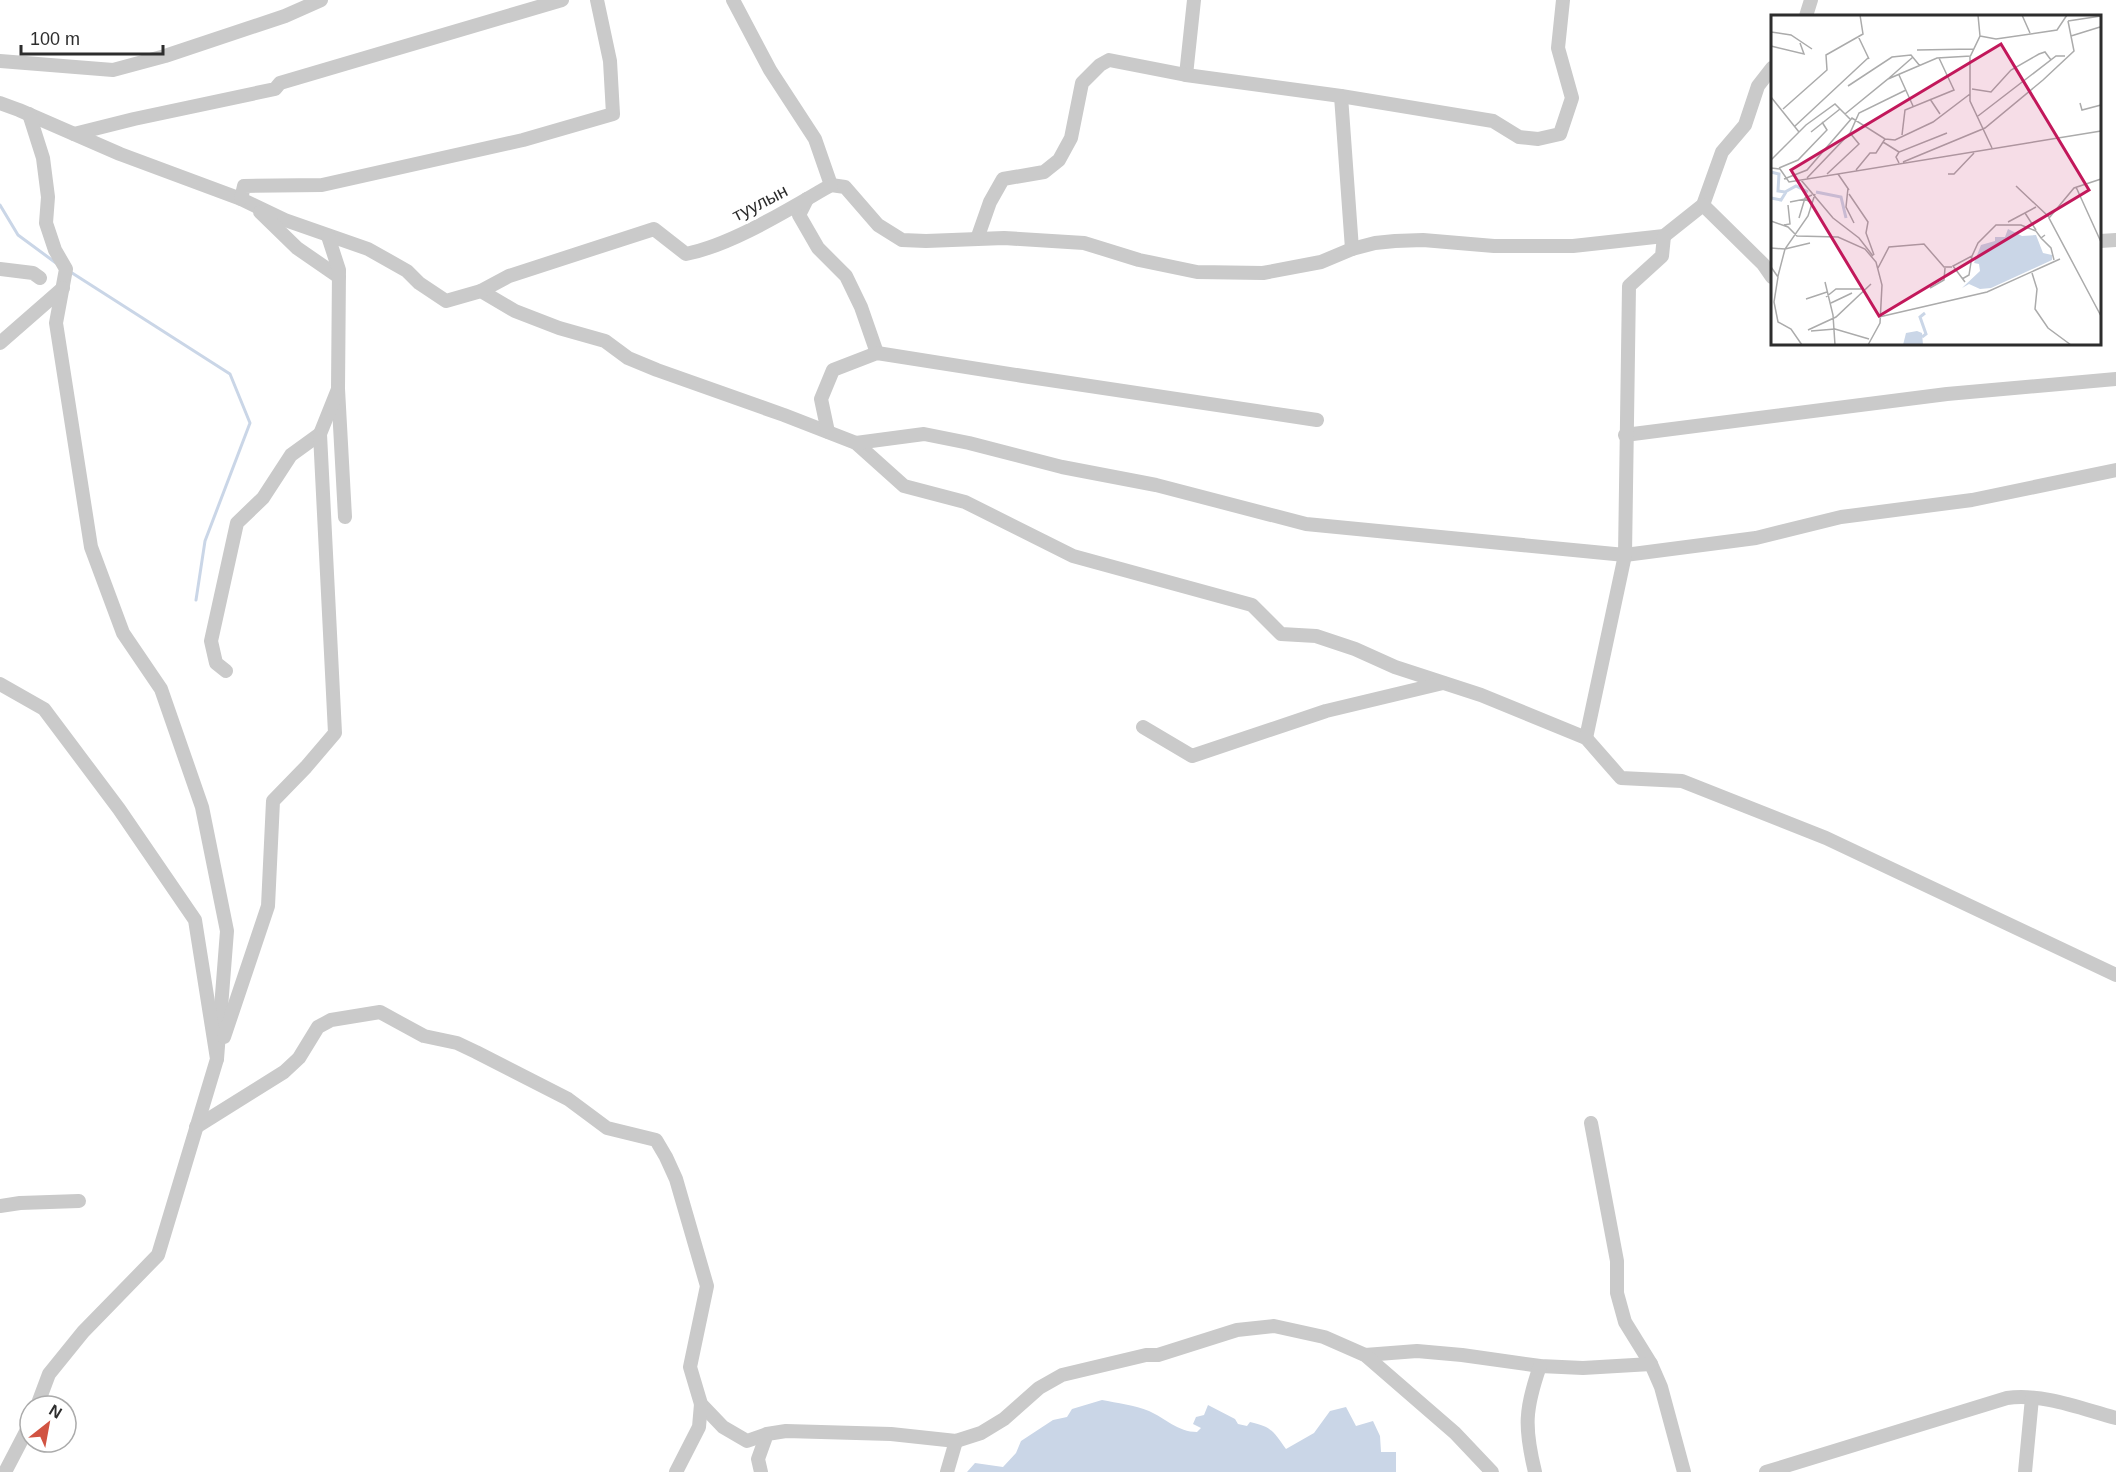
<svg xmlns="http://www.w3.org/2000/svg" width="2116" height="1472" font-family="Helvetica,sans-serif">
  <rect width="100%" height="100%" fill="#fff"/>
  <path fill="#cad6e7" d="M1102,1400c15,3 33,5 47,11 16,7 29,21 48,21l4,-4 -8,-4 3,-7 8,-2 4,-10 27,14 3,5 9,2 3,-4c22,5 23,9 36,27l28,-16 16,-22 16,-4 10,19 17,-5 7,15 1,16h15v20h-429l8,-9 28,4 13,-14 5,-12 32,-21 14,-3 5,-8z"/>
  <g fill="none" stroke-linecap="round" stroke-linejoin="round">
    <g stroke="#cad6e7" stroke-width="3">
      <path d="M0,205l18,30 38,28"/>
      <path d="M69,271l161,103 20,49 -45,118 -9,59"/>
    </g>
    <g stroke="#cacaca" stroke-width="14">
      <path d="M733,0l37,70 45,69 16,46"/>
      <path d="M1806,16l5,-16"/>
      <path d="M0,61l113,9 52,-14 120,-40 36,-16"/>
      <path d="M1186,75l8,-75"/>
      <path d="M1341,96l11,153"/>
      <path d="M0,103l19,7 101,44 121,45 44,21 83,29 39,22 12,12 27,18 35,-10 34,20 44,17 46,13 23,17 29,12 127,45 72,28 48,43 61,16 108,54 179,49 29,29 35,2 39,13 40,18 86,28 105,43 35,40 61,3 144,57 290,137"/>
      <path d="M29,114l14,44 5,39 -2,26 9,27 11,19 -10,54 35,224 32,86 38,56 41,118 25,124 -10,128"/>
      <path d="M74,134l60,-15 141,-30 5,-6 282,-83"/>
      <path d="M831,185l14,2 33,38 24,15 24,1 78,-3 80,5 55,17 58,12 66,1 58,-11 31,-13 23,-6 20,-2 28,-1 71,6h79l91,-10 39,-31 19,-53 23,-27 13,-39 14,-18"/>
      <path d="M241,199l3,-13 78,-1 201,-45 90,-26 -3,-53 -13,-61"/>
      <path d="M807,199l-8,16 19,33 28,28 15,31 16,46"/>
      <path d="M1703,205l60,59 9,13"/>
      <path d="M260,212l37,36 42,29"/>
      <path d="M328,236l11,34 -1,119 7,128"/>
      <path d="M977,239l13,-37 13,-23 41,-7 15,-12 12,-22 11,-55 18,-18 9,-5 77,15 155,21 152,25 26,16 19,2 22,-5 12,-36 -14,-50 5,-48"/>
      <path d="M2100,241l16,-1"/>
      <path d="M0,269l33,4 7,5"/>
      <path d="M481,291l28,-15 145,-47 32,25c46,-9 103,-45 145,-69"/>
      <path d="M0,343l63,-55"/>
      <path d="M828,432l-7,-33 12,-29 44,-17 146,23 294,44"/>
      <path d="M1625,435l322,-41 169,-15"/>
      <path d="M856,443l68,-9 45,9 93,24 94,18 150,39 319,31 131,-17 85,-21 131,-17 144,-30"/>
      <path d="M226,671l-10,-8 -5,-22 26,-118 26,-25 28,-43 29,-21"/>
      <path d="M0,684l44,25 75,100 76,111 22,139 -59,196 -75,77 -34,42 -12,32"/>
      <path d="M1143,727l49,29 134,-45 117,-28"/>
      <path d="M1586,738l39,-183 4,-269 33,-30 2,-20"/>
      <path d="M224,1037l44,-131 5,-105 33,-34 29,-34 -15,-299 18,-45"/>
      <path d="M1591,1123l26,138v32l8,29 26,42 10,23 23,85"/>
      <path d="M196,1127l88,-55 15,-14 19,-31 13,-7 49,-8 44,24 33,7 19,9 92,47 39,29 49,12 10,17 10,22 31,107 -17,81 11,37 22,23 24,14 20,-7"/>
      <path d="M0,1206l20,-3 59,-2"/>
      <path d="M1365,1355l52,-4 45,4 78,11 43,2 68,-4"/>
      <path d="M5,1472l25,-48"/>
      <path d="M676,1472l23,-45 2,-23"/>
      <path d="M761,1472l-3,-13 9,-25 19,-3 105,3 65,7 25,-8 23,-14 35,-31 23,-13 84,-20h12l79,-25 37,-4 50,11 41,18 90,78 37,39"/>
      <path d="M947,1472l9,-31"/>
      <path d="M1535,1472c-11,-45 -10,-63 5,-106"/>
      <path d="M1766,1472l241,-74c36,-5 75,11 109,20"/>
      <path d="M2025,1472l7,-74"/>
    </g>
  </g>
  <g text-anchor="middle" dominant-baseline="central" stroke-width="6" stroke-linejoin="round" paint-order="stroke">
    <g font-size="18" fill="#2d2d2d" stroke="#fff">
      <text transform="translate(760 203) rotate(-27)">туулын</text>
    </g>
  </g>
  <g transform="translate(1771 15)">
    <rect width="330" height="330" fill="#fff"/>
    <path d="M237,214l14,7 14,-1 7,18 9,2v5l-61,28 -11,1 -11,-5 -7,4 18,-17 -1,-7 -5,-1 7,-18 14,-4v-4h10zM146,316l5,2 1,12h-20l3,-12z" fill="#cad6e7"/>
    <path fill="none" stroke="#cad6e7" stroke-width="3" d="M0,157l8,2 -1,17 7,1 11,-6 12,6M45,177l25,5 5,21M0,183l10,2 5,-8M151,322l4,-3 -6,-17 5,-4"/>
    <path fill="none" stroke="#ababab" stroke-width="1.5" d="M207,0l2,21 -10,21v44l22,47M251,0l8,18M297,6l33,-5M0,17l20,3 21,14M87,21l11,23M209,21l16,3 61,-9 10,-15M300,21l29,-9M0,31l33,8 -4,-11M146,35l57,-1M128,60l14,31M117,64l25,-22M77,71l44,-29 19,-2 9,11M201,74l19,3 20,-22 28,-16 6,-2 6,8M0,82l28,35M159,84l10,15M309,88l2,7 19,-5M12,94l44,-39 -1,-15 37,-21 -3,-19M74,99l43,-35 49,-21 34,-2M207,101l78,-60h9M24,111l73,-68M40,117l29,-23M131,120l3,-25 49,-20 -15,-32M112,127l16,10M0,145l35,-35 29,-21 15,15M132,147l82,-34 58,-48 31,-29 -6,-30M128,148l-3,-6 3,-5 48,-19M0,153l9,1 9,13 312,-51M8,153l19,-8 29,-30 -5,-8M85,155l14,-17h6l9,-14M56,159l32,-30 -9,-11M67,159l11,16M177,159h6l20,-21M36,163l43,-45 9,-20 47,-23M13,164l23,-9 45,-52 33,21 10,1 38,-18 37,-28M330,164l-27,9 -25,30 52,98M30,165l32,38 26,20 14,18M245,171l33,31M305,172l25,55M77,173l-2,19 8,16M78,179l19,28 -2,11 8,22M19,187l15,-3 7,4M254,198l11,17M28,203l6,-20 7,-3M0,206l17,6 9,9 41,1 27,12 11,13 6,23 -2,38 -12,22M237,207l28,-15M13,210l6,-1 -2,-19M270,223l10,10 3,12M0,233l14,1 25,-6M0,252l7,10 -4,25 4,20 13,7 11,16M107,253l11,-21 35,-3 20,23h8M261,258l5,16 -2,20 13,19 23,17M7,261l7,-27 23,-33 7,-22M191,264l7,-4 3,-19M54,267l8,33 2,30M194,267l-12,-16 19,-10 6,-13 18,-18h25l15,6 5,7 4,-3M159,273l14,-8 1,-12M55,282l10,-8h25M35,284l21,-7M60,288l21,-10M108,302l108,-25 73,-33M37,315l28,-13 35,-33M40,316l24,-2 34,10"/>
    <path fill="#c2185b" fill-opacity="0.15" stroke="#c2185b" stroke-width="3" d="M230,29l88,146 -210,126 -88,-146z"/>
    <rect width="330" height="330" fill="none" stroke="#2d2d2d" stroke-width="3"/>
  </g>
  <g transform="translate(48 1424) rotate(31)"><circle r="28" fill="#ffffff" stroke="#ababab" stroke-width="1.5"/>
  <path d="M0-4.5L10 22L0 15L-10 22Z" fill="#d15342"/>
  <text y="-9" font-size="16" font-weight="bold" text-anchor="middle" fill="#2d2d2d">N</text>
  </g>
  <path d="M21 45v9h142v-9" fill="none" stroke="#2d2d2d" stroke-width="3"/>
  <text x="30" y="45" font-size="18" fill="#2d2d2d" stroke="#ffffff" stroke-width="4.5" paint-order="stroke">100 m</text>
</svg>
